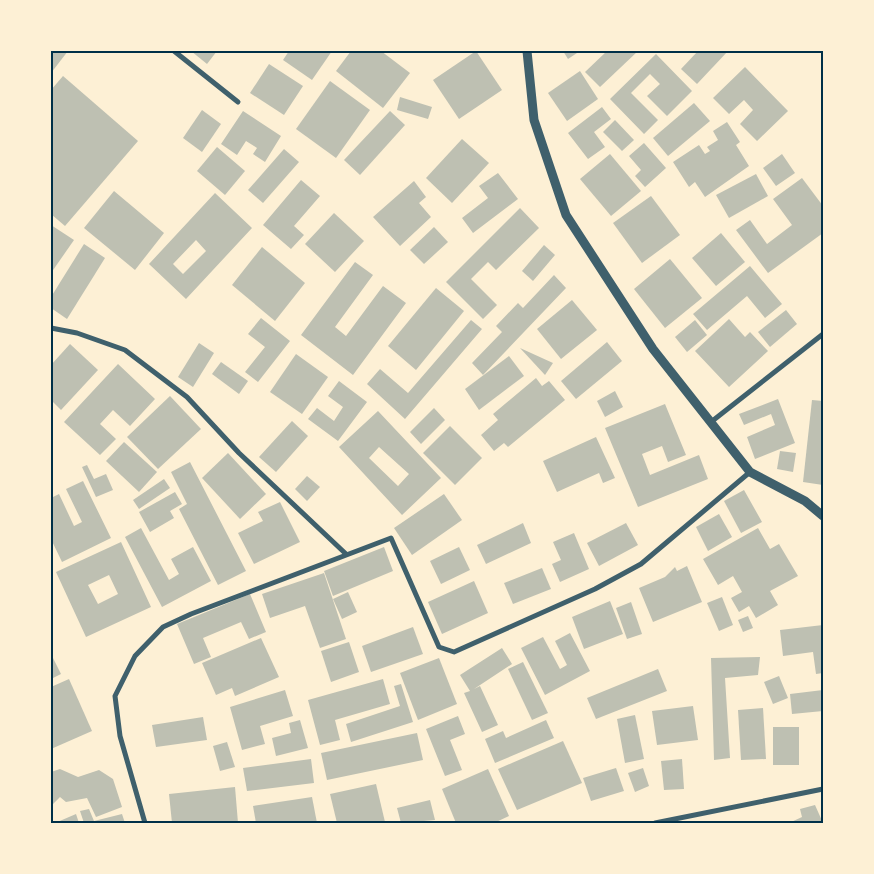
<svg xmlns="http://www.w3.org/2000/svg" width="874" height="874" font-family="'Fira Sans Condensed',sans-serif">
  <rect width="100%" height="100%" fill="#fdf0d5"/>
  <g fill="#bec0b2" fill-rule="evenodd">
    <path d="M51,51h17l-17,22z"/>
    <path d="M191,51h26l-10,13z"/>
    <path d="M289,51h43l-20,29 -29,-20z"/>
    <path d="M351,51h30l29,22 -27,35 -47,-37z"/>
    <path d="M476,51l26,39 -43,29 -26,-39z"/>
    <path d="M563,51h17l-12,8z"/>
    <path d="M607,51h31l-38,36 -15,-15z"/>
    <path d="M698,51h30l-31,33 -16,-15z"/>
    <path d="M656,54l36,37 -25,25 -20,-20 13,-12 -10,-10 -19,19 27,27 -14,14 -34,-35z"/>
    <path d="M269,64l34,22 -19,29 -34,-22z"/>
    <path d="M745,67l43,44 -31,30 -17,-17 13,-14 -9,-10 -15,14 -16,-16z"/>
    <path d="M580,71l18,28 -31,22 -19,-28z"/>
    <path d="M63,76l75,65 -73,85 -14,-12v-124z"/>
    <path d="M330,81l40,29 -34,48 -40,-29z"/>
    <path d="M400,97l32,10 -4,12 -31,-9z"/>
    <path d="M694,103l16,18 -42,35 -15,-18z"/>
    <path d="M602,107l9,12 -17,13 11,15 -17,12 -20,-26z"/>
    <path d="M202,110l19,14 -19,28 -19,-14z"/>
    <path d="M243,111l38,25 -16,26 -12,-8 4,-6 -11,-7 -9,14 -16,-11z"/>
    <path d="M390,111l15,14 -45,50 -16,-15z"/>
    <path d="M615,120l19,20 -12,11 -19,-19z"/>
    <path d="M727,122l13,20 -4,3 13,21 -44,31 -10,-15 -6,5 -16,-25 26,-17 6,9 5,-3 -3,-4 11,-7 -5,-9z"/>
    <path d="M462,139l27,24 -37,40 -26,-25z"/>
    <path d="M644,143l22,25 -21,19 -10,-11 6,-6 -12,-14z"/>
    <path d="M217,147l28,24 -20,24 -28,-24z"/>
    <path d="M284,149l15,13 -36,41 -15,-13z"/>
    <path d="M610,154l31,37 -30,25 -31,-37z"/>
    <path d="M782,154l13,19 -19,13 -13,-18z"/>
    <path d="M498,173l20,26 -45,34 -11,-15 26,-20 -9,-12z"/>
    <path d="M756,174l12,22 -39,22 -13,-23z"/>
    <path d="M802,178l21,28v27l-55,40 -32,-43 14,-10 17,24 25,-19 -19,-26z"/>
    <path d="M301,180l19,16 -26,30 10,9 -13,14 -28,-24z"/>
    <path d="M414,181l12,16 -7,6 12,14 -31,29 -27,-29z"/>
    <path d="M114,191l50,42 -29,37 -51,-42z"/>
    <path d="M215,193l37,35 -66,71 -37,-35zM196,240l10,11 -23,23 -10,-10z"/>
    <path d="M651,196l29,39 -38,28 -29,-40z"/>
    <path d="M520,208l19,20 -43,42 -8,-8 -17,17 26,26 -14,14 -37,-37z"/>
    <path d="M334,213l30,28 -29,31 -30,-28z"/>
    <path d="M51,225l23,15 -23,33z"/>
    <path d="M434,227l14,15 -24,22 -14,-14z"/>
    <path d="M721,233l24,29 -29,24 -24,-28z"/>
    <path d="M84,244l21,14 -38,61 -16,-11v-11z"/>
    <path d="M544,245l11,10 -22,26 -11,-10z"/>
    <path d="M262,247l43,36 -30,38 -43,-36z"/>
    <path d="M670,259l32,39 -37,30 -31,-39z"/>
    <path d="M355,262l18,13 -38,52 11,9 37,-50 23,17 -53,72 -52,-40z"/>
    <path d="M750,266l32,38 -17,14 -18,-22 -40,34 -14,-16z"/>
    <path d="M554,275l12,13 -83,87 -11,-12 30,-31 -6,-6 22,-23 5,5z"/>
    <path d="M436,288l28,23 -48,59 -28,-24z"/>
    <path d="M572,300l25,30 -36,29 -24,-30z"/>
    <path d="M786,310l11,14 -27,23 -12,-15z"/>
    <path d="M261,318l29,23 -32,41 -13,-10 20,-25 -17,-13z"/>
    <path d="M729,319l16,18 5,-5 18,19 -39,36 -34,-36z"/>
    <path d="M471,320l11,9 -77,90 -38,-35 13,-15 28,24z"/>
    <path d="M695,320l12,15 -20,17 -12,-15z"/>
    <path d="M607,342l15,19 -46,38 -15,-18z"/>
    <path d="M199,343l15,10 -21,34 -15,-10z"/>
    <path d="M70,344l28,26 -37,40 -10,-10v-35z"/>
    <path d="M520,348l33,15 -8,12z"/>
    <path d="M296,354l32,23 -26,37 -32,-22z"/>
    <path d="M509,356l15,20 -45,34 -14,-21z"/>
    <path d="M221,362l27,19 -9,13 -27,-20z"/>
    <path d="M118,364l37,35 -25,27 -17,-16 -13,14 16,15 -16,16 -36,-33z"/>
    <path d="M536,378l6,8 7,-5 16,19 -57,47 -4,-4 -10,8 -13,-16 17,-15 -5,-6z"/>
    <path d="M339,381l28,21 -29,39 -30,-22 9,-11 17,13 9,-14 -15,-11z"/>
    <path d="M615,391l8,16 -18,10 -8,-16z"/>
    <path d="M170,396l31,33 -43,40 -31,-32z"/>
    <path d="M778,399l17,44 -40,16 -8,-22 28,-12 -4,-11 -27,11 -5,-11z"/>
    <path d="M812,400l11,1v84l-20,-3z"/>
    <path d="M665,404l21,51 -18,7 -6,-16 -20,8 8,21 49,-20 9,24 -70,28 -33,-79z"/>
    <path d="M434,408l11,12 -24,24 -11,-12z"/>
    <path d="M378,411l63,67 -39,37 -63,-68zM379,447l30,27 -11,12 -29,-28z"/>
    <path d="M292,421l16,15 -32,36 -17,-15z"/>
    <path d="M450,426l32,32 -27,27 -32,-32z"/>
    <path d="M596,437l19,41 -12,5 -4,-10 -42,19 -14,-31z"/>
    <path d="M124,442l33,30 -18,20 -33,-31z"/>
    <path d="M780,451l16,2 -3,19 -16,-3z"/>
    <path d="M228,453l38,41 -26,25 -38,-41z"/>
    <path d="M190,462l56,109 -28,14 -39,-76 8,-5 -16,-32z"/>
    <path d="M87,465l7,14 12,-5 7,16 -17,7 -14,-30z"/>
    <path d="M307,476l13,11 -13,14 -12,-12z"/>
    <path d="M164,479l6,9 -31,21 -6,-9z"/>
    <path d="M83,481l28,57 -49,24 -11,-23v-41l8,-4 15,32 8,-4 -16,-33z"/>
    <path d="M744,490l18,32 -21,11 -17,-32z"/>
    <path d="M175,492l7,12 -12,7 4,7 -24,14 -11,-20z"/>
    <path d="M444,494l18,26 -50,35 -18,-27z"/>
    <path d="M280,502l20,40 -46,22 -16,-31 25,-12 -5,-9z"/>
    <path d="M719,514l13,23 -24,14 -12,-24z"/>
    <path d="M523,523l8,20 -45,21 -9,-19z"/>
    <path d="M626,523l12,22 -39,21 -12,-23z"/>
    <path d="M141,528l28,52 10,-6 -8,-15 22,-12 18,34 -49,26 -37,-70z"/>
    <path d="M758,528l12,21 9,-5 19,32 -28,15 8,14 -22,13 -7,-12 -10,6 -8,-14 11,-6 -9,-16 -15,9 -15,-26z"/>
    <path d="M574,533l15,36 -29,13 -8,-18 9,-4 -8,-18z"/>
    <path d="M121,542l30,65 -65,30 -30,-65zM109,575l9,19 -20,10 -10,-19z"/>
    <path d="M384,547l9,24 -60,25 -9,-25z"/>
    <path d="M459,547l11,23 -29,14 -11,-23z"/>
    <path d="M687,566l15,36 -49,20 -14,-34 26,-11 10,-10 2,4z"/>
    <path d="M542,568l9,21 -38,15 -9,-21z"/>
    <path d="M324,573l22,66 -26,9 -15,-42 -35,12 -8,-24z"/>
    <path d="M474,581l14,32 -46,21 -14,-32z"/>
    <path d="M348,592l9,20 -15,7 -9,-20z"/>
    <path d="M250,594l16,38 -17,7 -8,-17 -38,16 8,19 -17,7 -17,-40z"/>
    <path d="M722,597l11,28 -14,6 -12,-28z"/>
    <path d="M610,601l13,33 -39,15 -12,-32z"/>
    <path d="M631,602l11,32 -15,5 -11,-31z"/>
    <path d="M748,616l5,12 -10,4 -5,-12z"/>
    <path d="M823,625v48l-7,1 -3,-22 -30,4 -3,-26z"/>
    <path d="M413,627l10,27 -52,18 -9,-26z"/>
    <path d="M570,633l20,38 -45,24 -24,-47 22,-11 17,32 7,-4 -12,-24z"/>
    <path d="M261,638l18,39 -44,19 -3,-8 -16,7 -14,-32z"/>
    <path d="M349,642l10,30 -28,10 -10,-31z"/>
    <path d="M502,648l10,16 -38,25 6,-3 18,39 -16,7 -18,-39 6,-2 -10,-16z"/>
    <path d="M51,654l10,20 -10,5z"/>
    <path d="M760,657l-2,18 -33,3 5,80 -16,2 -3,-102z"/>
    <path d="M439,658l18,46 -39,16 -18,-47z"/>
    <path d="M523,662l25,51 -16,7 -24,-51z"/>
    <path d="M658,669l9,22 -71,28 -9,-21z"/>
    <path d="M779,676l9,22 -15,6 -9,-22z"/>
    <path d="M69,679l23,52 -41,18v-62z"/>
    <path d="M383,679l7,25 -55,16 5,20 -20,5 -12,-45z"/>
    <path d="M401,684l12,38 -62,20 -5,-18 54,-18 -6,-20z"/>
    <path d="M285,690l8,26 -33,10 5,18 -23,6 -12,-43z"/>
    <path d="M823,690v21l-31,3 -2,-20z"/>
    <path d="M693,706l5,34 -41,5 -5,-34z"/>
    <path d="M763,708l3,51 -25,1 -3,-50z"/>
    <path d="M635,715l9,44 -19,4 -8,-44z"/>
    <path d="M458,716l7,18 -15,6 12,30 -17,6 -19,-47z"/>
    <path d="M203,717l4,23 -51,7 -4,-22z"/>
    <path d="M300,720l8,28 -32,8 -4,-18 19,-5 -2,-10z"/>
    <path d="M546,720l8,18 -59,25 -10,-24 18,-8 3,7z"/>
    <rect x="773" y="727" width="26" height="38"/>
    <path d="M417,733l6,27 -96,20 -6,-27z"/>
    <path d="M563,741l19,42 -65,27 -19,-41z"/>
    <path d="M227,742l8,25 -15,4 -7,-25z"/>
    <path d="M311,759l3,24 -67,8 -4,-23z"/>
    <path d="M682,759l2,30 -20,1 -3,-29z"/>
    <path d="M616,768l8,23 -33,10 -8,-23z"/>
    <path d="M643,768l6,18 -14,6 -7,-19z"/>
    <path d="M60,769l18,8 21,-7 14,9 9,28 -26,10 -9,-19 -21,4 -6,-5 -9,9v-34z"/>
    <path d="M488,769l21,47 -15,7h-38l-14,-34z"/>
    <path d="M376,784l9,38 -48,1 -7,-29z"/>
    <path d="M235,787l3,36h-66l-3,-29z"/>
    <path d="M312,797l5,26h-61l-3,-17z"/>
    <path d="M430,800l5,20 -34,3 -4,-15z"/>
    <path d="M815,805l8,18h-34l13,-6 -2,-8z"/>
    <path d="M89,809l5,12 28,-7 3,9h-41l-4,-12z"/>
    <path d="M76,814l3,9h-24z"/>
  </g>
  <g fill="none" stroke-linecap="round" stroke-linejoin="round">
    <g stroke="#3f606c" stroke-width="5">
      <path d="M174,51l64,51"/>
      <path d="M51,328l26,5 48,17 62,47 52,56 107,101"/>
      <path d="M711,422l112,-88"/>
      <path d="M145,823l-25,-87 -5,-40 20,-40 28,-29 28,-13 200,-76 48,109 15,5 141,-63 46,-25 109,-92"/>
      <path d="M655,823l168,-34"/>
    </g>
    <path stroke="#3f606c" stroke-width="9" d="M527,51l7,69 32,95 87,134 97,123 55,29 18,15"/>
  </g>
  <rect width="874" height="874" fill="none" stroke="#fdf0d5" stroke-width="105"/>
  <rect x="52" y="52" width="770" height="770" fill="none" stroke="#003049" stroke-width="2"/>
</svg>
